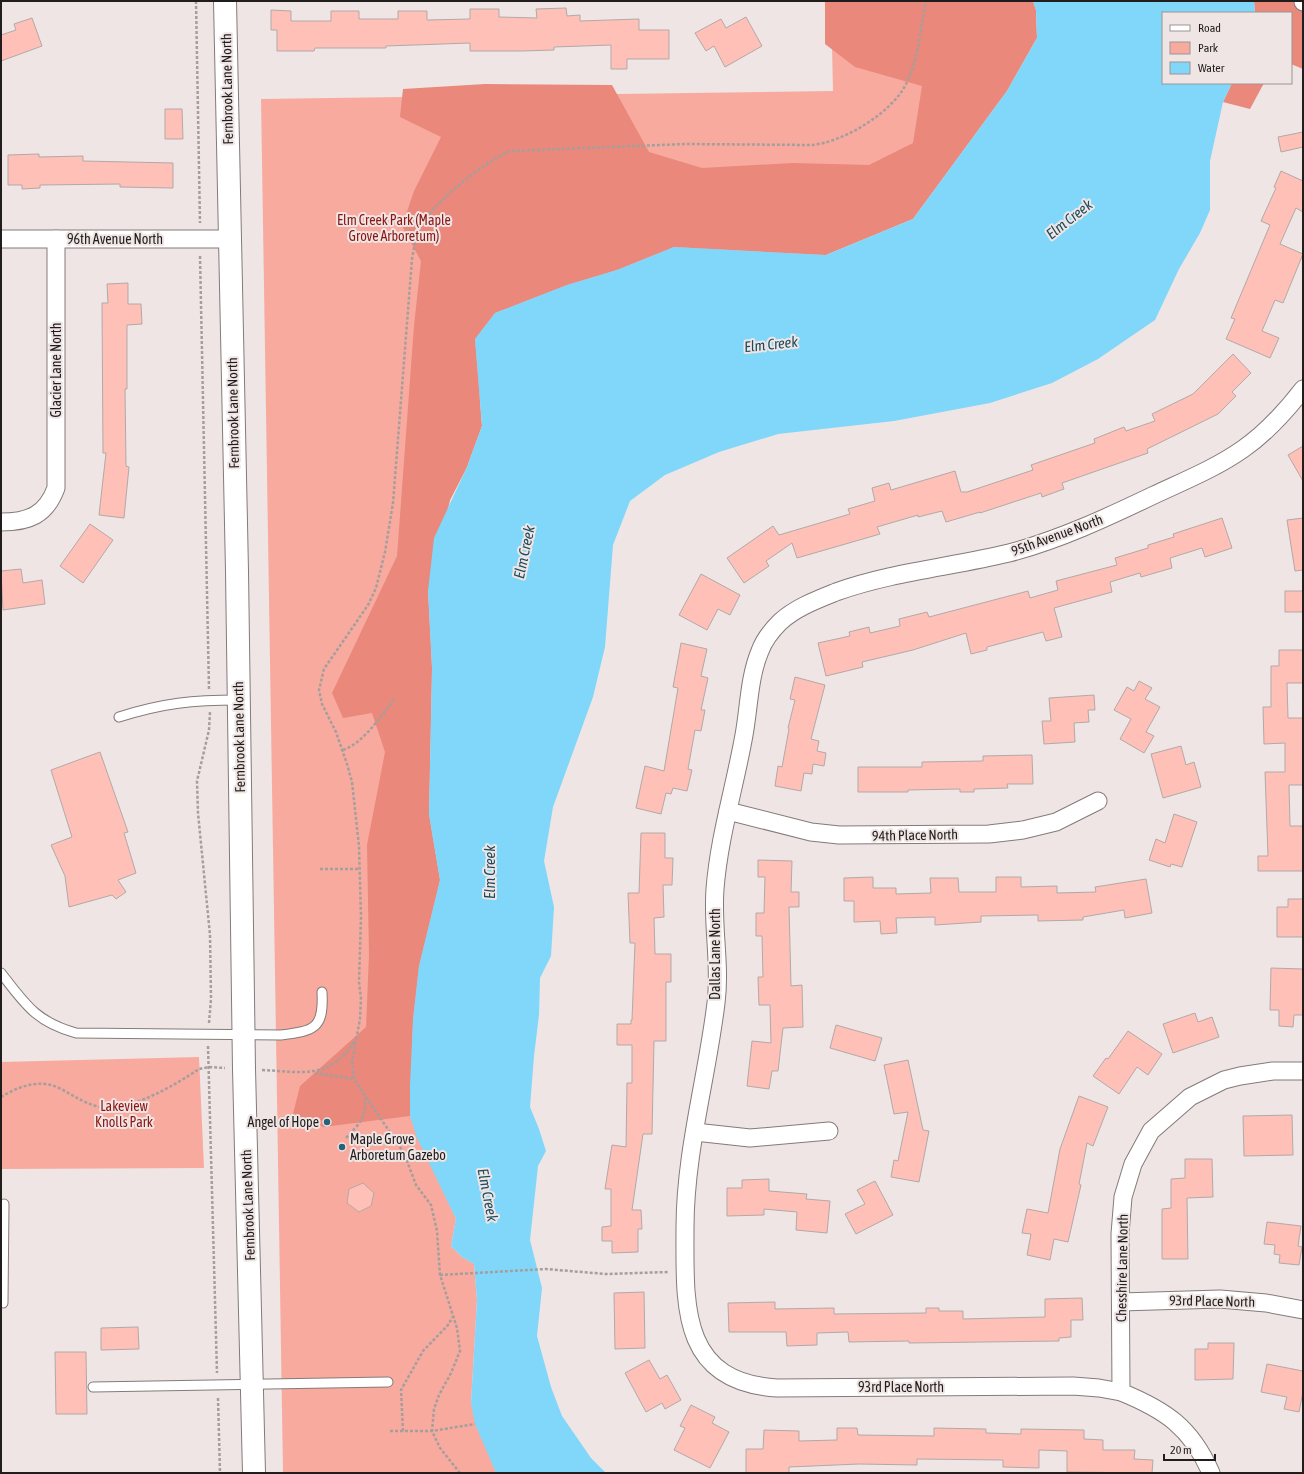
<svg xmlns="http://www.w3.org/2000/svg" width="1304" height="1474" font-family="'Asap Condensed',sans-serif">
  <rect width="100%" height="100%" fill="#efe5e4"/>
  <g fill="#f8aa9f">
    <path d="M831,1h202l-207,254 -209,15 -122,43 -28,154 -17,33 -22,91 4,77 -3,146 11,66 -27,140 -3,96 46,103 -5,27 11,11 12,7 3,36 -6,103 25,70h-213l-22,-1374 572,-8z"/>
    <path d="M199,1057l5,111 -203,1v-107z"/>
  </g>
  <g fill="#e9887b">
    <path d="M825,1h208l3,9 1,28 -30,53 -94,128 -87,36 -152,-8 -57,23 -50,15 -72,28 -20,26 7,87 -15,41 -17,33 -22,91 4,77 -3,146 11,66 -21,86 -6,54 -3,96 -87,11 -30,-13 7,-28 66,-59 3,-72 -2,-110 18,-93 -13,-39 -29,5 -11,-25 65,-137 17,-230 7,-65 -19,-35 12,-35 27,-54 -41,-20 3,-28 82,-5 127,1 37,67 53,16 91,-5 76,2 44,-22 9,-57 -67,-19 -30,-23z"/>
    <path d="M1254,1h49v68l-12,-5v-51h-36z"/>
    <path d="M1232,83h32l-14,26 -27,-7z"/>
  </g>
  <path fill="#80d7f9" d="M1033,1h221l1,12h-92v70h69l-9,19 -13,59v49l-10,23 -21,36 -24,51 -57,39 -46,24 -62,20 -96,18 -116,13 -59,18 -54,23 -35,26 -17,44 -8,102 -12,50 -40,110 -9,54 10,46 -3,49 -11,22 -1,37 -5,41 -4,51 9,22 7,22 -8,15 -8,74 12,48 -5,48 14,51 11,29 29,42 15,15h-110l-21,-49 -4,-21 6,-103 -3,-36 -12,-7 -11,-11 5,-27 -39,-81 -7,-22v-31l3,-65 6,-54 21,-86 -11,-65 3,-147 -4,-77 6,-53 33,-71 15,-41 -7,-87 20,-26 72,-28 50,-15 57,-23 152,8 87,-36 94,-128 30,-53 -1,-28z"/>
  <g fill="#fec0b7" stroke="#b2a9a8">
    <path d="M566,8l1,8 13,-1v6l59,-2v11h30v29h-42v10h-16v-24l-57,2v3l-32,1h-52v-8l-84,3v2h-71l-1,3h-37v-21h-6v-20l20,1v10h40v-10h28v8h39v-8h29v9l43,-1v-10h29v8l38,1 -1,-9z"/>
    <path d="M746,17l16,29 -37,21 -11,-21 -8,5 -11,-18 26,-14 5,9z"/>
    <path d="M32,18l10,28 -41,15v-26l15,-5 -2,-6z"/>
    <path d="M165,109h17l1,30h-18z"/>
    <path d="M1303,132v15l-22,5 -3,-15z"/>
    <path d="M39,154v3l44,-1v5l90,2v25l-53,-1v-3l-80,1v3l-18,1v-4h-14v-30z"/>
    <path d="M1281,171l22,10v31l-7,-4 -16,36 23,10 -20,49 -8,-3 -13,31 17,7 -9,20 -44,-19 9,-20 -4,-1 39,-93 -9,-4 15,-33 -2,-1z"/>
    <path d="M128,283v21h13l1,20 -15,1v64h-2l1,77 3,1 -5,51 -25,-3 7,-62h-3l-1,-150h6l-1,-19z"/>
    <path d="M1233,354l18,19 -19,19 4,4 -18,18 -71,35 1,4 -86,30 2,6 -22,8 -1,-4 -61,20v-1l-34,10 -4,-11 -24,6v-2l-41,12 3,7 -83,24 -5,-15 -26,18 3,5 -25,17 -17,-25 46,-32 6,9 71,-21 -2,-5 27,-8 -3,-13 17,-5 2,7 64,-19 6,21h6l66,-22 -2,-5 64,-22 -1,-4 30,-12 2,4 29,-10 -3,-7 41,-20z"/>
    <path d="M1303,446v35l-15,-26z"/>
    <path d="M1222,518l10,30 -27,9 -3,-9 -32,10 2,10 -31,9 -1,-4 -30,9 2,10 -58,16 8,29 -16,4 -3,-9 -56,15v3l-16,4 -5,-21 -53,17 -51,12 1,5 -37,9 -8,-33 32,-7 -1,-4 20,-5 1,6 30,-7 -1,-7 28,-7 2,5 99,-26 2,7 28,-8 -2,-9 61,-16 -2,-7 33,-10v-3l26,-8 -1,-3z"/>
    <path d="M1303,518v52l-8,1 -8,-51z"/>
    <path d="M90,524l23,16 -30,43 -23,-17z"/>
    <path d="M21,569l2,14 19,-3 3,24 -42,6 -2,-39z"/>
    <path d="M701,574l39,21 -10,20 -12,-6 -11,21 -28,-15z"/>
    <rect x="1285" y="591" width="18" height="21"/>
    <path d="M681,643l26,6 -6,27 7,2 -7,32h4l-4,21 -6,-1 -7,39 4,1 -5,21 -14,-3 -2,6 -5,-1 -5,21 -25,-6 9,-42 19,5 14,-83 -5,-1z"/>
    <path d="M1279,650h24v33h-16l1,35h15v67h-14l1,41h13v45h-45v-15h10l-3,-84h20v-29l-21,1 -1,-37h8v-41h8z"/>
    <path d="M795,677l30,8 -14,54 8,2 -2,10 9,2 -2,13 -11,-2 -1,10 -8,-1 -3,18 -26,-5 3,-20 4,1 7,-38 -1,-1 7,-28 -5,-1z"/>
    <path d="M1139,681l13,7 -7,11 15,8 -14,25 8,4 -10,17 -24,-14 11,-20 -17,-9 13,-23 7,4z"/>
    <path d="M1094,695l1,15h-7l1,12 -15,1 1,19 -31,2 -2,-23h9l-2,-23z"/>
    <path d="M1181,746l5,19 8,-3 7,25 -38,11 -12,-44z"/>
    <path d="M100,752l28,80 -4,1 12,40 -18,7 8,12 -10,7 -4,-4 -43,12 -4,-31 -14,-31 21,-8 -21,-67z"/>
    <path d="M1032,755l1,29h-26l1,4 -34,1v3h-14v-3l-52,1v2h-50v-25h64v-5l61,-1v-5z"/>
    <path d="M1174,814l23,8 -15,45 -11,-3 -1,3 -21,-7 7,-21 9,4z"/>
    <path d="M641,833h24v25h8l-1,27h-9l1,32 -10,1 1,36h16v28h-5v59h-12l-2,93h-9l-11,76h9l1,19h-4v23l-26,1v-12h-10v-14l9,-1v-37h-6l7,-44 14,2 1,-64h5v-38h-15v-21h14v-4h1l3,-77h-5l-2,-50h11z"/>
    <path d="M758,860l34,1 -1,31h8v15h-10l2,79 11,-1 1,42 -20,1 -5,43h-6l-3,18 -22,-3 5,-45 19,2 -1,-38h-11l-1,-28h5l-1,-41h-6v-23h8l1,-36h-7z"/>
    <path d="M873,877v11h23v6l35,-1 -1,-15h28l1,14h37v-15h25v10l36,-1v7l39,-1 -1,-5 51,-8 6,34 -27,5 -1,-8 -41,7v3l-45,1v-6l-57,1v6l-46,3v-8l-39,1 1,15 -16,1 -1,-13 -26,1v-21h-10v-23z"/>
    <path d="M1288,899h15v38h-26v-30h11z"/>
    <path d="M1271,968l32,1v46h-9l-1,12 -14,-1v-16h-9z"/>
    <path d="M1195,1013l3,9 14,-5 7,20 -46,16 -10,-29z"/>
    <path d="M836,1025l46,13 -7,23 -45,-13z"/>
    <path d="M1128,1031l34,23 -14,21 -11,-8 -18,27 -26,-18 13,-18 2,1z"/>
    <path d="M908,1060l15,70 6,1 -10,51 -28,-5 3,-17 4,1 10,-49 -14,2 -10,-49z"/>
    <path d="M1079,1096l29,11 -15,39 -6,-3 -8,41 2,1 -13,57 -14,-3 -4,21 -23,-5 4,-21 -9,-1 5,-24 21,4 12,-64z"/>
    <path d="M1292,1115l1,40 -49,1 -1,-40z"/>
    <path d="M1185,1159h27l1,38 -26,1 1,61h-26v-50l9,-1v-29l14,-1z"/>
    <path d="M769,1179v12l38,3 -1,5 24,2 -3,32 -31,-3 1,-18 -33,-3v6l-37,1v-28h15v-8z"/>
    <path d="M875,1181l18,34 -37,19 -11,-20 20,-10 -8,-14z"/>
    <path d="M363,1183l11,10 -3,13 -12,6 -12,-9 2,-14z"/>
    <path d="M1267,1222l34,4 -3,20 4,1 -3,18 -20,-2 1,-8 -6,-1 1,-9 -11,-1z"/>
    <path d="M644,1292l1,56 -30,1 -1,-56z"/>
    <path d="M1082,1298l1,22h-12v17l-12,1v3l-150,2v-2l-60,1 -1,-10 -31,1v12l-30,1 -1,-14h-57l-1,-29 47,-1v7l59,-1v6l92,-1v-5h13v3h24v8l82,-2v-18z"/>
    <path d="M138,1327l1,22 -38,1v-22z"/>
    <path d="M1208,1343h26l-1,36 -38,1v-31h13z"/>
    <path d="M55,1352h31l1,62h-31z"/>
    <path d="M649,1360l11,19 7,-4 14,25 -16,9 -3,-6 -16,9 -21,-39z"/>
    <path d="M1267,1364l36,7v21l-4,20 -15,-3 3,-12 -26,-5z"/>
    <path d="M691,1405l24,12 -3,6 17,9 -19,36 -36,-18 11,-22 -5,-2z"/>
    <path d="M837,1428h20l1,7 76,1v-8l52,1v4l35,1v-5l63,1v9l19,1v10h32l-1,9 19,1 -1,13 -85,-1v-21l-28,-1v18l-36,-1v-7l-86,-1v6l-58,-1 -70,3v6h-43v-24h17l1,-19 35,1v10l38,-1z"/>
  </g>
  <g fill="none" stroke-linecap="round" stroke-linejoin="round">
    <g stroke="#837b79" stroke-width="11">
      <g id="lane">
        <path d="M119,717c44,-14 74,-17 120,-17"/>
        <path d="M1,973c24,31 35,49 75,60l205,2c34,-4 43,-7 41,-43"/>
        <path d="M3,1303l1,-99"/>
        <path d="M93,1387l295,-5"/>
      </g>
    </g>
    <g stroke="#837b79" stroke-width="19">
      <g id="street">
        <path d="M1303,1v1"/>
        <path d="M1,239h228"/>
        <path d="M1,522c28,0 45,-7 55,-34v-249"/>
        <path d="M728,811l83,21 28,3 150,-1 34,-4 33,-8 42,-21"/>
        <path d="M695,1132l55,6 79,-7"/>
        <path d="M1121,1302l99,-3 46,4 37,7"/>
        <path d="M1121,1392l-22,-4 -26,-2 -296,2c-98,-6 -92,-84 -92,-160 0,-76 22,-150 31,-225 5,-38 -4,-76 -1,-114 4,-52 20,-103 29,-154 5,-27 5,-58 16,-84 4,-11 12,-21 20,-29 15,-14 36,-22 56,-30 56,-20 115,-25 173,-39 50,-13 99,-36 145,-58 30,-14 62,-27 89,-46 23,-16 43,-38 60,-60"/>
        <path d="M1211,1473c-20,-46 -46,-63 -90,-81l-1,-158 3,-37 10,-33 18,-33 39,-34 34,-17 16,-4 33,-5h30"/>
      </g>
    </g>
    <g stroke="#837b79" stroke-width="24">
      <path id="secondary" d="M225,1l12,570 7,498 10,404"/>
    </g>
    <g stroke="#a69e9d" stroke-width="2.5" stroke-dasharray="3 2" stroke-linecap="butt">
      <path d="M196,1l4,222"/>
      <path d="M200,256l9,433"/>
      <path d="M343,750c22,-8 37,-34 52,-51"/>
      <path d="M320,869h39"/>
      <path d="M209,1023l2,-24 -1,-64 -12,-122 -1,-32 12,-51 1,-18"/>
      <path d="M208,1046l9,327"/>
      <path d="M262,1070c41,2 67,10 93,-29"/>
      <path d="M315,1073l39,6"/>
      <path d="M1,1097c18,-11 40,-19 60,-8 13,7 25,15 39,18 30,5 75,-22 99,-38l10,-2 16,1"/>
      <path d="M346,1138c14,-16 20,-18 19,-40"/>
      <path d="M440,1275l106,-6 60,5 63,-2"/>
      <path d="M218,1398l2,75"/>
      <path d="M390,1431h42l43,-7"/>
      <path d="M403,1431l-2,-41 22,-39 26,-27 3,-7"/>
      <path d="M460,1473l-20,-25 -8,-17 2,-22 5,-14 12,-22 9,-22 -3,-23 -17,-53 -3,-44 -6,-26 -15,-20 -12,-32 -50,-74 -2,-17 8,-43 1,-21 -2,-16 2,-65 -2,-71 -7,-64 -5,-18 -11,-32 -14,-28 -3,-14 5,-21 44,-64 8,-17 9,-36 8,-49 19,-244c2,-10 3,-21 7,-30 12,-25 65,-67 91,-78l176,-7 125,1c31,-2 81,-32 95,-61 13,-26 14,-55 20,-83"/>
    </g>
    <use href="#lane" stroke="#fff" stroke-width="9"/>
    <use href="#street" stroke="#fff" stroke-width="17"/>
    <use href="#secondary" stroke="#fff" stroke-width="22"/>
  </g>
  <g fill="#26637a" stroke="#efe5e4" stroke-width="1.5">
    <circle cx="327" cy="1122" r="4"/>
    <circle cx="342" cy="1147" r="4"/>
  </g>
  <g text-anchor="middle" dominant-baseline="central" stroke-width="4" stroke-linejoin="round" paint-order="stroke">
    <g font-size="14" fill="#201d1c" stroke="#efe5e4">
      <text transform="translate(227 89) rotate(-91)">Fernbrook Lane North</text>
      <text x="115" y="239">96th Avenue North</text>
      <text transform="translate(56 370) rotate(-90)">Glacier Lane North</text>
      <text transform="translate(233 413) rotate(-91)">Fernbrook Lane North</text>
      <text transform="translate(1057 535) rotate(-20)">95th Avenue North</text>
      <text transform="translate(239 737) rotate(-91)">Fernbrook Lane North</text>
      <text transform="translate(915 835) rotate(-1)">94th Place North</text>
      <text transform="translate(715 954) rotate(-90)">Dallas Lane North</text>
      <text transform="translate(248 1205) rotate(-92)">Fernbrook Lane North</text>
      <text transform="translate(1122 1268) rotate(-89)">Chesshire Lane North</text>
      <text transform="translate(1212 1301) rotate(1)">93rd Place North</text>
      <text x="901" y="1387">93rd Place North</text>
    </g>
    <g font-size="14" fill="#8b1713" stroke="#efe5e4">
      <text x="394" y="220">Elm Creek Park (Maple<tspan x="394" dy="16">Grove Arboretum)</tspan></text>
      <text x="124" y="1106">Lakeview<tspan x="124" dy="16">Knolls Park</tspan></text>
    </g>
    <g font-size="14" fill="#201d1c" stroke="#efe5e4" text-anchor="end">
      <text x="319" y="1122">Angel of Hope</text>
      <text x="350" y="1139" text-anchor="start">Maple Grove<tspan x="350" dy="16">Arboretum Gazebo</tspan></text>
    </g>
    <g font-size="15" font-style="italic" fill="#1b4c5e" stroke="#efe5e4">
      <text transform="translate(1069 219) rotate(-38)">Elm Creek</text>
      <text transform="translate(771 344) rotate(-6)">Elm Creek</text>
      <text transform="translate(524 552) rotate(-78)">Elm Creek</text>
      <text transform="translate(489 872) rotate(-90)">Elm Creek</text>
      <text transform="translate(488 1195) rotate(79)">Elm Creek</text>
    </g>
  </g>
  <rect width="1304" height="1474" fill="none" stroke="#201d1c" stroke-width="4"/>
  <rect x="1162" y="12" width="130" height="72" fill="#efe5e4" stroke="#9c9594"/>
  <rect x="1170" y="25" width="20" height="6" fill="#ffffff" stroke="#9c9594"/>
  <text x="1198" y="32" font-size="12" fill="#201d1c">Road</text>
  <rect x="1170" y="42" width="20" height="12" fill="#f8aa9f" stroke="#9c9594"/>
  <text x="1198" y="52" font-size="12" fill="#201d1c">Park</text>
  <rect x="1170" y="62" width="20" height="12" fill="#80d7f9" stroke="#9c9594"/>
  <text x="1198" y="72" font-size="12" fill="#201d1c">Water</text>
  <path d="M1164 1454v6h51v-6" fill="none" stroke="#201d1c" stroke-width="2"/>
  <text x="1170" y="1454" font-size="12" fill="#201d1c" stroke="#efe5e4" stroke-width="3" paint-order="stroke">20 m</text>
</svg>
